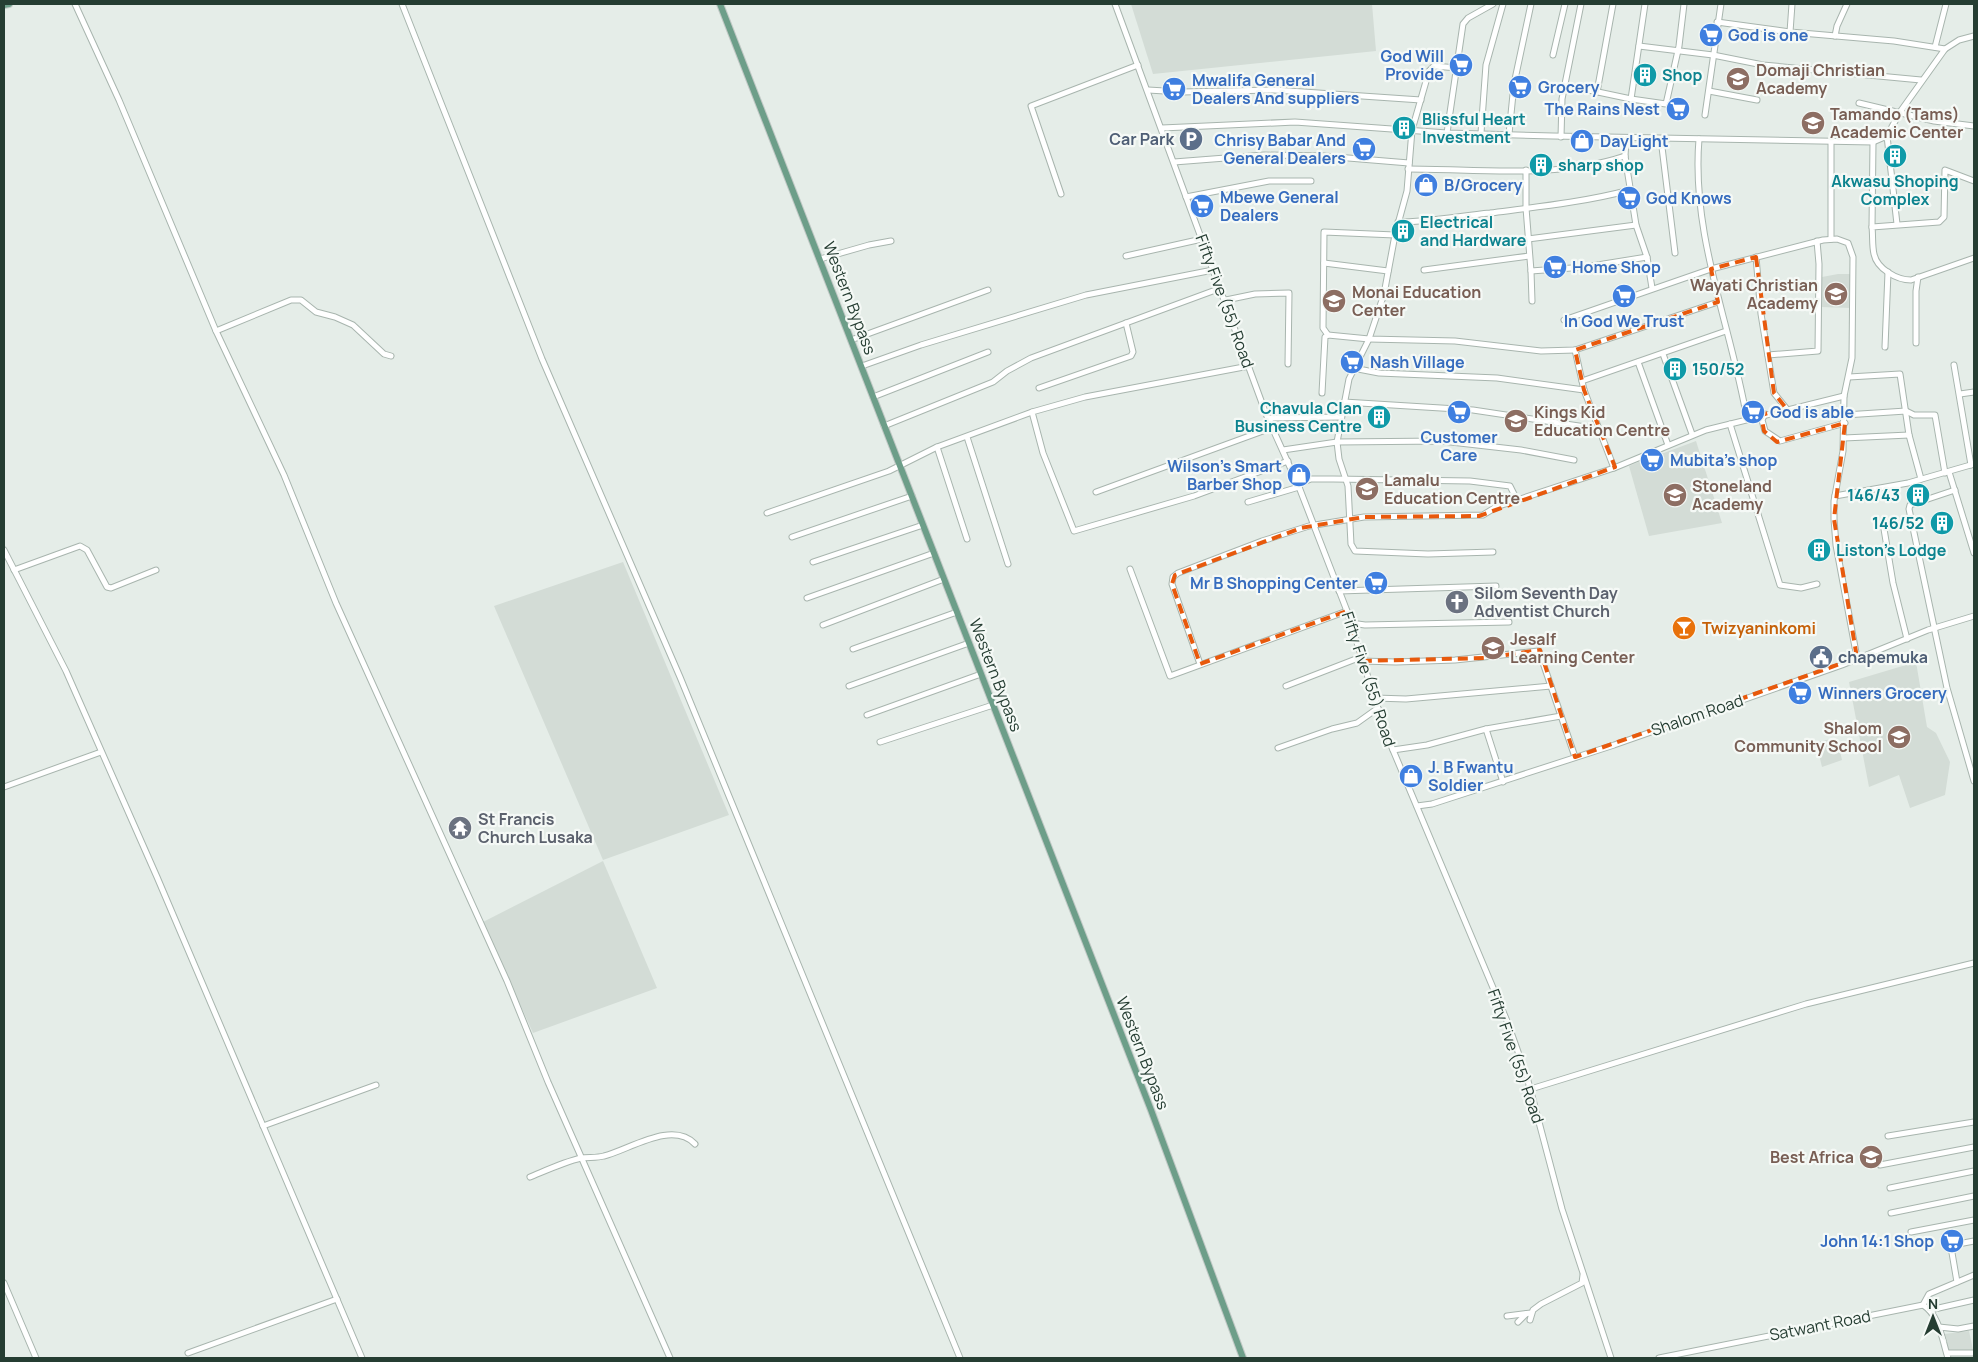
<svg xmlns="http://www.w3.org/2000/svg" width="1978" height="1362" font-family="Manrope,sans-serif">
  <rect width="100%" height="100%" fill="#e5ede8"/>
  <g fill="#d3dcd6">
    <path d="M1131,4h241l4,47 -223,23z"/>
    <path d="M1838,274h12v34l-29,-1 1,-30z"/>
    <path d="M1696,441l26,82 -73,13 -20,-70 19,-8 3,6 10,-3v-7z"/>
    <path d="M623,562l106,253 -126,45 -109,-254z"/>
    <path d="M1501,638l3,16 -19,3 -3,-15z"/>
    <path d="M1916,662l11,65 9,6 14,29 -5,33 -35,13 -11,-33 -30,12 -20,-105z"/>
    <path d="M1837,738l5,22 -20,7 -6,-25z"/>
    <path d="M603,861l54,127 -124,45 -50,-111z"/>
    <path d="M1881,1149l3,13 -20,3 -5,-13z"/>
    <path d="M1969,1331l4,19 -25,3 -4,-19z"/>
  </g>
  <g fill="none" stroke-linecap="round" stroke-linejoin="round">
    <g stroke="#a8b5ae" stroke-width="7">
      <g id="minor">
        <path d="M75,4l44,96 97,231 68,144 52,128 171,378 41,101 122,276"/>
        <path d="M402,4l140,355 138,318 280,681"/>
        <path d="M1115,4l151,410 33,73 48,124 38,120 122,290 20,56 35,132 49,149"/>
        <path d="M1717,22l73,10 104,9 51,8"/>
        <path d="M1790,32l2,-28"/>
        <path d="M1835,36l2,-10 10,-22"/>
        <path d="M1639,46l74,9 50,10 158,15"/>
        <path d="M1935,47l11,-43"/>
        <path d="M1553,55l12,-51"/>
        <path d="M1457,68l-23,-2 -5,5 -17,59 -5,61 -12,44 -11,59 -15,45 -20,40 -12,63 2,17 9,27 3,58 4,7 73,3 65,-2"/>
        <path d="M1565,85l66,14 35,5 13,-58 5,-42"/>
        <path d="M1148,90l34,2 92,-2 147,10"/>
        <path d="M1709,91l48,9"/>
        <path d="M1597,92l16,-88"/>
        <path d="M1631,99l14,-95"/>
        <path d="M1859,103l75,18 40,5"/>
        <path d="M1705,115l16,-111"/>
        <path d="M1162,128l133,-6 152,11 106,3 320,6 14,-6 13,-24 45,-63 14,-9 15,-4"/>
        <path d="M1447,133l16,-109 5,-6 25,-14"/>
        <path d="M1481,133l5,-68 17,-61"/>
        <path d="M1509,134l5,-50 17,-80"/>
        <path d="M1887,136l10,88"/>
        <path d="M1561,137l1,-38 19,-95"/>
        <path d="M1626,139l-1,17 11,69 11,32 5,31"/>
        <path d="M1661,139l14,114"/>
        <path d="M1699,139c-8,96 32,187 48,280"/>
        <path d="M1831,142v97"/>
        <path d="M1174,162l90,-7 60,1 85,7"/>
        <path d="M1408,169c72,0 148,10 217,-13"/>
        <path d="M1526,170v38l5,63 54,-4 62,-10"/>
        <path d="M1974,181l-29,-11 -1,47 -5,5 -67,5c1,9 0,19 2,27 3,15 23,26 37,26l63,-22"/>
        <path d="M1061,194l-30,-88 107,-41"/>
        <path d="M1186,197l83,-16h42"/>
        <path d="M1398,222c31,0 61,-6 92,-9 47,-6 95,-11 140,-23"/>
        <path d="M1872,227l1,-85"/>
        <path d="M1528,239l108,-14"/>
        <path d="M1126,256l76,-17"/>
        <path d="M1756,257l5,57 13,79 12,15"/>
        <path d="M820,259l49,-14 22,-4"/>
        <path d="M1324,263l64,8"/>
        <path d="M1424,270l105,-14"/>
        <path d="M1531,271l1,30"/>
        <path d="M1226,300l29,-6 34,-1 -1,71"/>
        <path d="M1564,320l147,-51 112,-29 14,-1 11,4 5,14 -1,101 -8,38 -1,55 -9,50v18l2,26 21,113"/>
        <path d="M216,331l75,-31h10l15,12 19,5 18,8 31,29 7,2"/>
        <path d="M1328,335l-5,-7 1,-96 71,3"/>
        <path d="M851,340l137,-50"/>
        <path d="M1916,343v-52l2,-14"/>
        <path d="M1885,347l3,-75"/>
        <path d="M1575,350l9,40 30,78"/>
        <path d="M1663,354l29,80"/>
        <path d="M1768,355l50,-4 1,-87 -2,-23"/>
        <path d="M1638,362l30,83"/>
        <path d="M1954,365l17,100"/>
        <path d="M862,366l59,-21 165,-50 127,-25"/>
        <path d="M1249,366l-164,31 -53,15 11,41 31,78 120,-35 94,-35"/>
        <path d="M1353,368l26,5 118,5 87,12"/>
        <path d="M1849,377l51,-3 9,61 12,44"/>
        <path d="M1582,381l144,-50"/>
        <path d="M1039,388l92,-32 2,-4 -7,-29"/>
        <path d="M1322,393l3,-56 3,-2 41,4 86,2 86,10 34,-1 143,-48"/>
        <path d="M1960,394l14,-2"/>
        <path d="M873,397l115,-45"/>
        <path d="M1344,402l129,8 126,19"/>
        <path d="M1765,414l-3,6 3,11 15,10 65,-18"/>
        <path d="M1845,415l61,-4 8,4h21l10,58"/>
        <path d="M1269,418l72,-1"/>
        <path d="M1730,424l50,161 21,3 16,-4"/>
        <path d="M884,426l109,-44 14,-11 24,-13 190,-70"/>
        <path d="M967,437l41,127"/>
        <path d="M1844,438l65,-3"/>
        <path d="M937,447l30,92"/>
        <path d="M1283,450l54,-8 105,-1 79,9 53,10"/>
        <path d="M1949,472l25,81"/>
        <path d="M1298,484l13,-5h22l137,2 40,5 7,14"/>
        <path d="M1955,490l-45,15 -1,4 38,179 27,93"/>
        <path d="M1096,492l167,-61 8,-9"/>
        <path d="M1835,496l73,-13 66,-19"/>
        <path d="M1248,502l51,-15"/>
        <path d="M767,513l122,-42 48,-24 95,-35"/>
        <path d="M1884,529l9,54 14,56"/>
        <path d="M792,537l120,-41"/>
        <path d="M4,550l62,121 91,206 205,481"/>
        <path d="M813,562l110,-37"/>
        <path d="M1130,569l40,107 177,-65"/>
        <path d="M14,570l66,-24 7,4 20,37 4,1 45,-18"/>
        <path d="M1339,591l157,-5"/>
        <path d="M807,598l127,-45"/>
        <path d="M1351,623l14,2 144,-3"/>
        <path d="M823,625l121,-46"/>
        <path d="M853,649l104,-37"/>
        <path d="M1362,661l34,1 59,-2 84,-9 36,106"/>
        <path d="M1200,664l-28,-80 1,-7 5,-4 84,-32 47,-15 55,-9 119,-2 13,-8 118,-39 92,-38 138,-34"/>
        <path d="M849,686l120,-43"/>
        <path d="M1286,686l75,-29"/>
        <path d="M1375,698l31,1 145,-13"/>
        <path d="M867,715l114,-41"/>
        <path d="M1486,729l75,-13"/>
        <path d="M880,742l113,-37"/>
        <path d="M1278,748l54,-19 25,-6 21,-15"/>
        <path d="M1393,750l34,-5 59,-16 17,53"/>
        <path d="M4,787l97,-35"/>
        <path d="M1417,806l15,-2 182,-59 228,-80 86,-35 46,-14"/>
        <path d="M1529,1086l5,2 272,-84 168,-41"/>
        <path d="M263,1126l113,-41"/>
        <path d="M1888,1136l86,-14"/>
        <path d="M1880,1165l94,-18"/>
        <path d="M530,1177c17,-7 34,-15 51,-19 8,-1 16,0 23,-2 25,-6 68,-36 91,-12"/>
        <path d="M1890,1188l84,-17"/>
        <path d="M1891,1213l83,-17"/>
        <path d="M1911,1232l63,-12"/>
        <path d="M1957,1282l-6,-35 2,-2 21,-4"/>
        <path d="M4,1283l32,75"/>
        <path d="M1923,1305l6,-11 45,-19"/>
        <path d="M1930,1310l44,-10"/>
        <path d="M1507,1316l24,-3"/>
        <path d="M1530,1320l3,-10 8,-6 41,-21 1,-8"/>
        <path d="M1518,1322l8,-8"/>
        <path d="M1939,1327l19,2 16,-3"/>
        <path d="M188,1353l149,-54"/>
        <path d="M1947,1353h27"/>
        <path d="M1659,1358l264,-53c17,11 19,35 25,53"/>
      </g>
    </g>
    <g stroke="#c2c9c6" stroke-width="8">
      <g id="major">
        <path d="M720,4l431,1106 92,248"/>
        <path d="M4,5l5,-1"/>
      </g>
    </g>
    <use href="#minor" stroke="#fff" stroke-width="5"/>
    <use href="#major" stroke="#6d9e89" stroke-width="6"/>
  </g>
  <path fill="none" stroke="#e8590c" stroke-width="4" stroke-dasharray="10 6" stroke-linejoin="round" d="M1756,257l18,136 12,15 -25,7 3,16 13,11 68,-19 -11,96 23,139 -282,99 -35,-107 -56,8 -122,3 -15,-50 -147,53 -28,-80 3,-9 126,-47 63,-11 115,-1 136,-49 -31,-77 -9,-40 143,-48 -7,-33z"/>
  <defs>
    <g id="supermarket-disc" transform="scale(1.25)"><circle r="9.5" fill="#3f7fe0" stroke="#f5f9f6"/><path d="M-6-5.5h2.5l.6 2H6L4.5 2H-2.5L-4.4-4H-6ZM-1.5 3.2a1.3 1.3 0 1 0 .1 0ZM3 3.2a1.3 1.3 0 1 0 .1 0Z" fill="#fff"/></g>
    <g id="building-disc" transform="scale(1.25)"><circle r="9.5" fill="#0f9aa8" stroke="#f5f9f6"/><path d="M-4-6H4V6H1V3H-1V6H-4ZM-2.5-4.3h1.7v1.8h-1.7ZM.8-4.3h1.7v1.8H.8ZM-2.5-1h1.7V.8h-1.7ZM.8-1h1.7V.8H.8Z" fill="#fff"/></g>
    <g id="school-disc" transform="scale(1.25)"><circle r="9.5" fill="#8d6e63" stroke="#f5f9f6"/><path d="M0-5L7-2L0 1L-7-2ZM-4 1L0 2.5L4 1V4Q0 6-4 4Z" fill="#fff"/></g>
    <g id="parking-disc" transform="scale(1.25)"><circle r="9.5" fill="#5c6f8a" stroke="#f5f9f6"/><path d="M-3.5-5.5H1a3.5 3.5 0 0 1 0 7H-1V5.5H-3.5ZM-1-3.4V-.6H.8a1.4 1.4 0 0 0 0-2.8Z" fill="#fff"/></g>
    <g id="shop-disc" transform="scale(1.25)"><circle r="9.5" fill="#3f7fe0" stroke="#f5f9f6"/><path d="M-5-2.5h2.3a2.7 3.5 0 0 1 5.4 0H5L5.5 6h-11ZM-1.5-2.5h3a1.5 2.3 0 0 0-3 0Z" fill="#fff"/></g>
    <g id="church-disc" transform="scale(1.25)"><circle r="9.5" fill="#6b7280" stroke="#f5f9f6"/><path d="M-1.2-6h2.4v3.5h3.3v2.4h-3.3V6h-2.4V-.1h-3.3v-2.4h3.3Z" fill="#fff"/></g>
    <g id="bar-disc" transform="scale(1.25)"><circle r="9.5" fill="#e8710a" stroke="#f5f9f6"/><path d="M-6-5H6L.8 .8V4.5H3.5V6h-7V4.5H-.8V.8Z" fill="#fff"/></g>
    <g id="civic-disc" transform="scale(1.25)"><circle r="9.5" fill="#5c6f8a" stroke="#f5f9f6"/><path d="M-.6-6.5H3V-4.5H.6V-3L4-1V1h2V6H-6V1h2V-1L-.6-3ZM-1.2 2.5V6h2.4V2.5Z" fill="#fff"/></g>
    <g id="temple-disc" transform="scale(1.25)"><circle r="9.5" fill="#6b7280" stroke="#f5f9f6"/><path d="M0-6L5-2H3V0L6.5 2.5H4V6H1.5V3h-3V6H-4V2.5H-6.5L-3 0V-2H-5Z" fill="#fff"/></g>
  </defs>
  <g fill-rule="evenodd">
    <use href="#supermarket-disc" x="1711" y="35"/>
    <use href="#supermarket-disc" x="1461" y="65"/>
    <use href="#building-disc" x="1645" y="75"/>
    <use href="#school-disc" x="1738" y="79"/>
    <use href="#supermarket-disc" x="1520" y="87"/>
    <use href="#supermarket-disc" x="1174" y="89"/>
    <use href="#supermarket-disc" x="1678" y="109"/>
    <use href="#school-disc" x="1813" y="123"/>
    <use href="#building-disc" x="1404" y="128"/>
    <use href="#parking-disc" x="1191" y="139"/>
    <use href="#shop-disc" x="1582" y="141"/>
    <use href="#supermarket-disc" x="1364" y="149"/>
    <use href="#building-disc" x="1895" y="156"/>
    <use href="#building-disc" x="1541" y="165"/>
    <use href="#shop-disc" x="1426" y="185"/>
    <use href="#supermarket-disc" x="1629" y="198"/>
    <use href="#supermarket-disc" x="1202" y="206"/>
    <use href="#building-disc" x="1403" y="231"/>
    <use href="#supermarket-disc" x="1555" y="267"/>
    <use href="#school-disc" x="1836" y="294"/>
    <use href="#supermarket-disc" x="1624" y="296"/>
    <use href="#school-disc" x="1334" y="301"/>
    <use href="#supermarket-disc" x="1352" y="362"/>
    <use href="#building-disc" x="1675" y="369"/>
    <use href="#supermarket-disc" x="1459" y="412"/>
    <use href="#supermarket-disc" x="1753" y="412"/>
    <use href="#building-disc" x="1379" y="417"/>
    <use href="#school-disc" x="1516" y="421"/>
    <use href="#supermarket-disc" x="1652" y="460"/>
    <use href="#shop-disc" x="1299" y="475"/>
    <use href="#school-disc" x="1367" y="489"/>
    <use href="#school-disc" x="1675" y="495"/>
    <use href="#building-disc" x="1918" y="495"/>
    <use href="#building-disc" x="1942" y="523"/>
    <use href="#building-disc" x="1819" y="550"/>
    <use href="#supermarket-disc" x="1376" y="583"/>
    <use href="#church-disc" x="1457" y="602"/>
    <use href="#bar-disc" x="1684" y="628"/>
    <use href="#school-disc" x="1493" y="648"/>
    <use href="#civic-disc" x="1821" y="657"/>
    <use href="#supermarket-disc" x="1800" y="693"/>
    <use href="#school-disc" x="1899" y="737"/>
    <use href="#shop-disc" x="1411" y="776"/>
    <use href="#temple-disc" x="460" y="828"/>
    <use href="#school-disc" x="1871" y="1157"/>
    <use href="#supermarket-disc" x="1952" y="1241"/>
  </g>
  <g text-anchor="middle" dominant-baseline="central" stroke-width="4.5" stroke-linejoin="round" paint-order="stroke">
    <g font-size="16" font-weight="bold" fill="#366cbe" stroke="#f5f9f6" text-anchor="start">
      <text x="1728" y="35">God is one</text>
      <text x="1444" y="56" text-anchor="end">God Will<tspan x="1444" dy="18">Provide</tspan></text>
      <text x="1192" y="80">Mwalifa General<tspan x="1192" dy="18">Dealers And suppliers</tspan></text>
      <text x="1538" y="87">Grocery</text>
      <text x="1660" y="109" text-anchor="end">The Rains Nest</text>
      <text x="1346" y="140" text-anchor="end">Chrisy Babar And<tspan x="1346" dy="18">General Dealers</tspan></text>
      <text x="1600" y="141">DayLight</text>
      <text x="1444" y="185">B/Grocery</text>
      <text x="1220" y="197">Mbewe General<tspan x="1220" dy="18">Dealers</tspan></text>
      <text x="1646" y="198">God Knows</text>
      <text x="1572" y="267">Home Shop</text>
      <text x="1624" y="321" text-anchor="middle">In God We Trust</text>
      <text x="1370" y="362">Nash Village</text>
      <text x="1770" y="412">God is able</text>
      <text x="1459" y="437" text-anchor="middle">Customer<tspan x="1459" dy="18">Care</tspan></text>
      <text x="1670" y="460">Mubita's shop</text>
      <text x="1282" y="466" text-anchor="end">Wilson's Smart<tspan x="1282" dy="18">Barber Shop</tspan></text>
      <text x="1358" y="583" text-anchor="end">Mr B Shopping Center</text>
      <text x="1818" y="693">Winners Grocery</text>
      <text x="1428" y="767">J. B Fwantu<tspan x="1428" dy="18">Soldier</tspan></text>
      <text x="1934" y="1241" text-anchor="end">John 14:1 Shop</text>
    </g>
    <g font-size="16" font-weight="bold" fill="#785e54" stroke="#f5f9f6" text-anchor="start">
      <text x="1756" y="70">Domaji Christian<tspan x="1756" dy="18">Academy</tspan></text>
      <text x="1830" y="114">Tamando (Tams)<tspan x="1830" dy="18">Academic Center</tspan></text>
      <text x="1818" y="285" text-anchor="end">Wayati Christian<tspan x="1818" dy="18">Academy</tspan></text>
      <text x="1352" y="292">Monai Education<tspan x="1352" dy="18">Center</tspan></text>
      <text x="1534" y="412">Kings Kid<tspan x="1534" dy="18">Education Centre</tspan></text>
      <text x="1384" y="480">Lamalu<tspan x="1384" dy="18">Education Centre</tspan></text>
      <text x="1692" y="486">Stoneland<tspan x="1692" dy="18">Academy</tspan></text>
      <text x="1510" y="639">Jesalf<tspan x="1510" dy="18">Learning Center</tspan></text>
      <text x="1882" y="728" text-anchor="end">Shalom<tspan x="1882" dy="18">Community School</tspan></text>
      <text x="1854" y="1157" text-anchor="end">Best Africa</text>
    </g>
    <g font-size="16" font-weight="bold" fill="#0d838f" stroke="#f5f9f6" text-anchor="start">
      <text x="1662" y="75">Shop</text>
      <text x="1422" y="119">Blissful Heart<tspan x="1422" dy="18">Investment</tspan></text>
      <text x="1558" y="165">sharp shop</text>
      <text x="1895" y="181" text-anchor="middle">Akwasu Shoping<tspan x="1895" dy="18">Complex</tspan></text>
      <text x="1420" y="222">Electrical<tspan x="1420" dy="18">and Hardware</tspan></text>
      <text x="1692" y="369">150/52</text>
      <text x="1362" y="408" text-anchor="end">Chavula Clan<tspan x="1362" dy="18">Business Centre</tspan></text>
      <text x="1900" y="495" text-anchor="end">146/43</text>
      <text x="1924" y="523" text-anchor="end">146/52</text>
      <text x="1836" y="550">Liston's Lodge</text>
    </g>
    <g font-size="16" font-weight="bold" fill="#4e5e75" stroke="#f5f9f6" text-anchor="end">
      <text x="1174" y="139">Car Park</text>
      <text x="1838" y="657" text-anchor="start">chapemuka</text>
    </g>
    <g font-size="16" fill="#253d32" stroke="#f5f9f6">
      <text transform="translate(850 298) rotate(69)">Western Bypass</text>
      <text transform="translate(1225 301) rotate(70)">Fifty Five (55) Road</text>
      <text transform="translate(996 675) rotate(69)">Western Bypass</text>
      <text transform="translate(1369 679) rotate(72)">Fifty Five (55) Road</text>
      <text transform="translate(1697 715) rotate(-19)">Shalom Road</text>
      <text transform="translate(1143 1053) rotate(69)">Western Bypass</text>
      <text transform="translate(1516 1056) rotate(71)">Fifty Five (55) Road</text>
      <text transform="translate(1820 1325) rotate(-11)">Satwant Road</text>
    </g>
    <g font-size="16" font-weight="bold" fill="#5b616d" stroke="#f5f9f6" text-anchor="start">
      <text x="1474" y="593">Silom Seventh Day<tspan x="1474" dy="18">Adventist Church</tspan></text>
      <text x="478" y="819">St Francis<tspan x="478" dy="18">Church Lusaka</tspan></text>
    </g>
    <g font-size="16" font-weight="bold" fill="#c56008" stroke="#f5f9f6" text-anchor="start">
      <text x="1702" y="628">Twizyaninkomi</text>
    </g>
  </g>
  <rect width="1978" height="1362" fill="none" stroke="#253d32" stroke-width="10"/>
  <g transform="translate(1933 1317)" stroke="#f5f9f6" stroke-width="4" paint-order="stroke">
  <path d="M0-4L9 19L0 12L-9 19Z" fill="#253d32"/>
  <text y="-8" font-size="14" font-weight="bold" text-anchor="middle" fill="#253d32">N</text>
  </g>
</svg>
